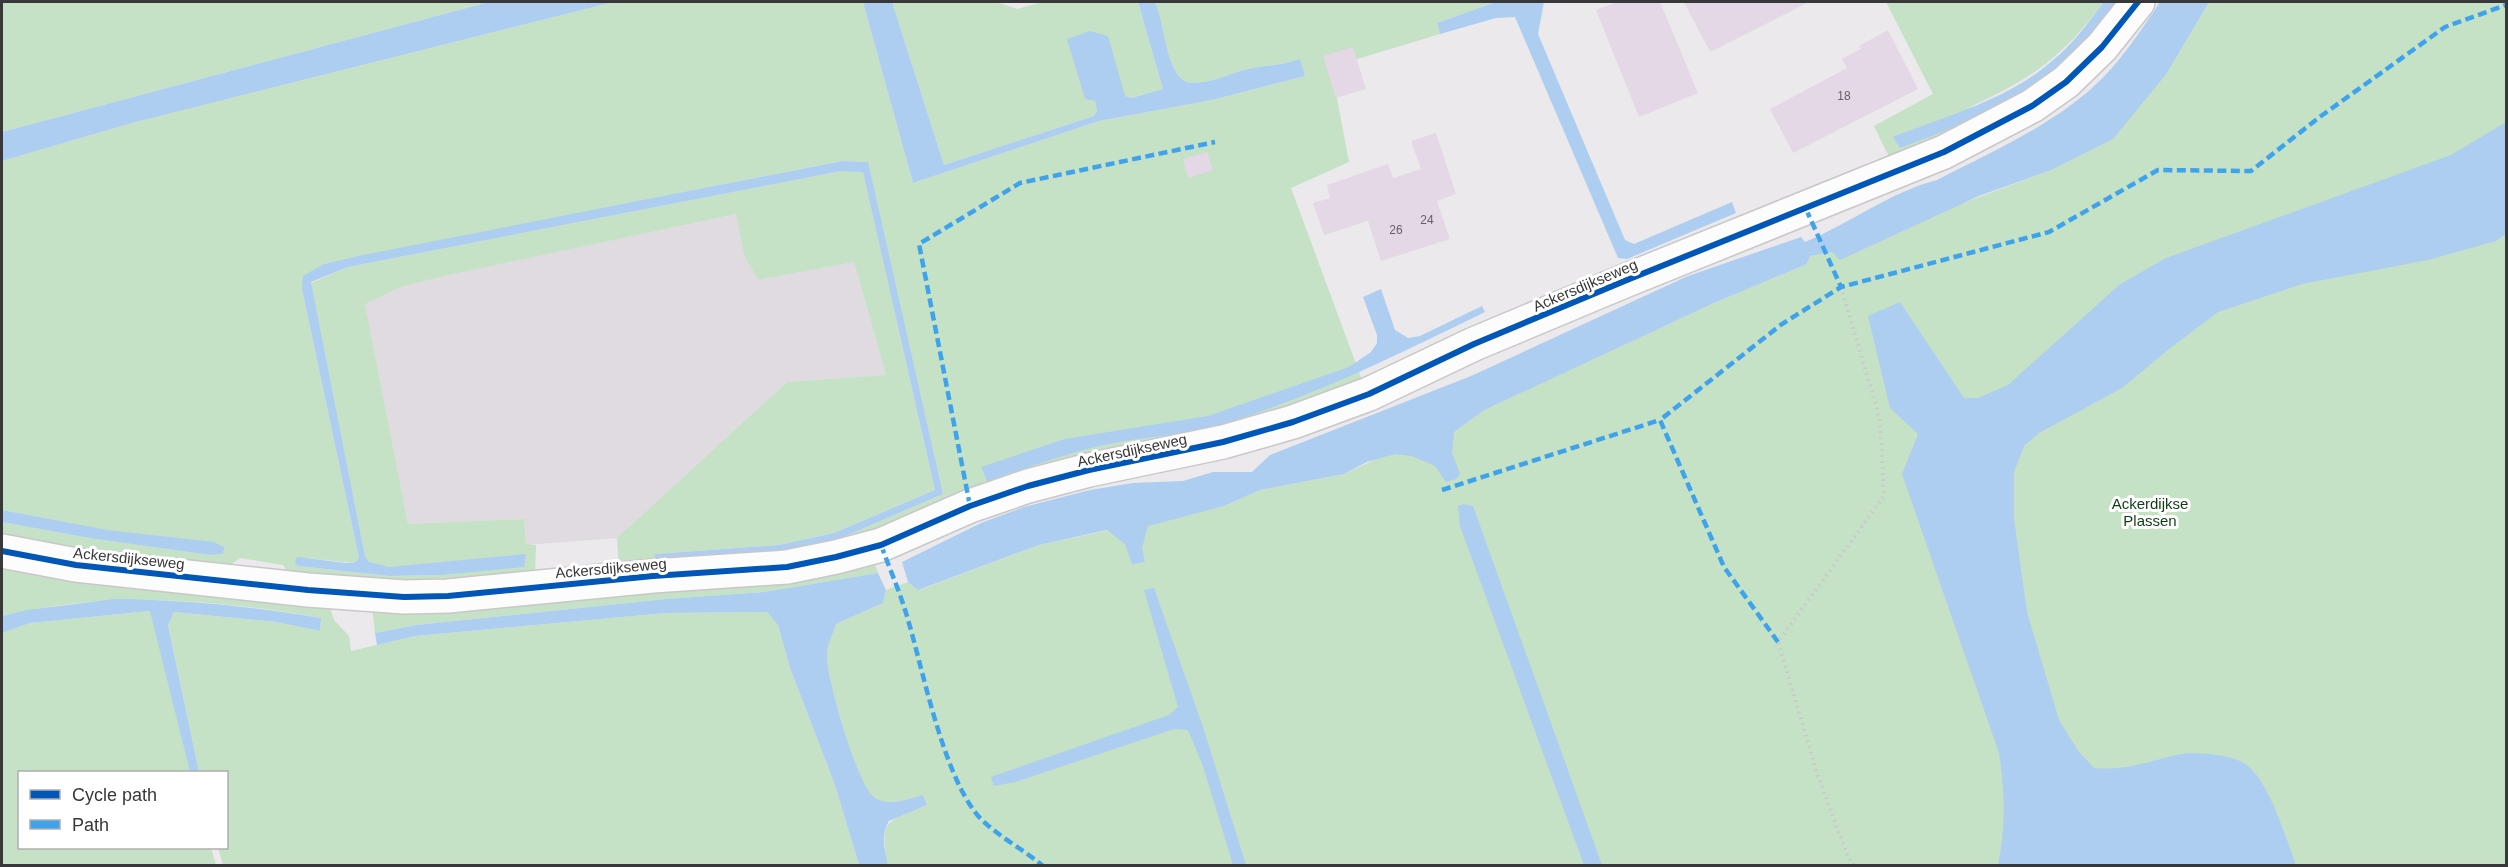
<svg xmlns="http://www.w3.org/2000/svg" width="2508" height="867" font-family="Helvetica,sans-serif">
  <rect width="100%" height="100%" fill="#ebe9eb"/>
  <path fill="#e0dae1" d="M736,214l8,41 14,25 96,-18 32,113 -99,7 -170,156 -91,7 -2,-26 -116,5 -43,-220 36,-17 48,-12z"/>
  <g fill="#c5e1c6" fill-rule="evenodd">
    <path d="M2,2h487l-487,130z"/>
    <path d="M614,2h249l50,181 186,-62 113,-21 93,-24 -5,-16c-15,4 -27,5 -41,7 -26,3 -47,19 -73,15 -21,-12 -21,-59 -31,-80h341l-59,21 3,11 -109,33 18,95 -58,26 71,192 -162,55 -324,103 -257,32 -2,-32 170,-156 99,-7 -32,-113 -96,18 -14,-25 -8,-41 -287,61 -48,12 -36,17 43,220 116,-5 2,25 10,1 -1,29 -93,12 -151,-10 -8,-11 -43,-7 -11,8 -227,-24v-20l87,16 121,17 13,-1 -221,-44v-349l130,-38zM841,161l26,1 76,332 -109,47 -179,19v-6l124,-9 55,-12 101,-43 -72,-319h-22l-493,96 -37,16 54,273 4,6 9,3 63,10 -51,1 -92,-10 7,-8 49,5 5,-5 -57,-269 22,-25z"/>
    <path d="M892,2h104l21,7 26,-7h95l25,87 -33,9 -6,-2 -16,-59 -13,64 2,11 -3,4 -150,49z"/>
    <path d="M1886,2h218c-43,57 -73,77 -138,107l55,-15 95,-92h10l-64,73 -170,88 -18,-37 59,-32z"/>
    <path d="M2209,2h297v863h-1618c-10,-47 0,-43 39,-60l-4,-10c-17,4 -33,12 -49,3 -16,-9 -48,-122 -47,-143 0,-9 6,-21 9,-31l47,-21 3,-13 22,-8 11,8 120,-45 185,-39 36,-16 84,-16 370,-171 93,-39 3,-8 22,-4 217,-81 118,-98z"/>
    <path d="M2,560l326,41 6,19 15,16 2,15 64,-15 251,-23 101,-1 11,13 12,43 45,117 24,80h-636l-5,-17h8v-76h-27l-31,-148 6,-12 103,10 43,9 1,-13c-107,-19 -213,-28 -319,-2z"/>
    <path d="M874,561l4,12 -114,19 -98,7 -250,26 -41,8 -3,-27z"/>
    <path d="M151,611l39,161h-170v76h191l5,17h-214v-232l28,-10z"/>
  </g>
  <g fill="#adcef1">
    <path d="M489,2h125l-482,121 -130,38v-29z"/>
    <path d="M863,2h29l52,163 150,-49 3,-5 -2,-10 -10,-2 -18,-60 23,-8 18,5 17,60 6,2 32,-9 -25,-87h17c10,21 10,68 31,80 26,4 47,-12 73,-15 15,-2 27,-3 41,-8l5,17 -93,24 -113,21 -186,62z"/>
    <path d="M1496,2h48l-6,32 87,206 9,4 98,-42 4,11 -109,46 -9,-1 -103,-241 -19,1 -56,16 -3,-11z"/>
    <path d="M2104,2h12c-56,81 -126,113 -216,146l-7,-11c54,-21 116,-38 159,-76 21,-17 36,-38 52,-59z"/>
    <path d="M2160,2h49l-42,71 -54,66 -64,32 -70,25 -139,64 -8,-8 -22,4 -3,8 -93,39 -230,107 -30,22 -2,21 8,21 -4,5 -10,3 -11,-16 -23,-10 -17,-2 -28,8 -23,12 -84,16 -36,16 -76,20 -6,22 3,14 -13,2 -7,-20 -18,-14 -68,15 -121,45 -10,-8 -6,-20 79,-39 43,-16 66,-17 43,-7 50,-2 30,-9h39l18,-17 201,-79 217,-100 113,-39 4,5c44,-18 85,-50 132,-62 52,-27 110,-52 155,-92 27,-24 48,-56 68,-86z"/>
    <path d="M2506,122v112l-10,7 -68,19 -126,24 -84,28 -49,37 -47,39 -83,45 -15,13 -10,26v47l13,93 32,108 20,32 15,16c31,3 53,-6 82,-13 17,-4 58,-1 72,11 22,18 38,73 48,99h-298c8,-38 7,-73 1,-112l-97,-279 16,-40 -28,-26 -22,-92 32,-14 64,96h14l30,-13 111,-100 47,-27 285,-103z"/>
    <path d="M842,161l26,1 75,332 -109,47 -54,11 -125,9v-7l124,-9 55,-12 101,-43 -72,-318 -22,-1 -493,96 -37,15 54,274 4,6 21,5 136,-13 -2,13 -83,8 -51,1 -92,-10 -3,-3 2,-6 49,6h8l5,-5 -57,-269 1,-13 21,-12 39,-9z"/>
    <path d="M1381,289l14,41 13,8 12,-2 62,-30 3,6c-90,44 -180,89 -277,116 -31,8 -64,9 -95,15 -43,9 -84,24 -126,38l-6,-14 84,-28 143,-23 141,-49 22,-15 6,-9v-8l-14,-38z"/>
    <path d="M1464,504l9,2 129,359h-18l-124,-339 -2,-20z"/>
    <path d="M2,510l105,20 107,12 10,5 -1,7 -13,1 -121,-17 -87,-16z"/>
    <path d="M878,573l8,17 -3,13 -47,21c-3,10 -9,22 -9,31 -1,21 31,134 48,143 16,9 31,1 48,-3l4,10 -38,16c-9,15 -4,28 -1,44h-29l-24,-80 -45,-117 -12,-43 -11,-13 -101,1 -251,23 -38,9 -2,-12 41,-8 250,-26 98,-7z"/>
    <path d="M1154,588l49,139 43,138h-13l-30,-99 -15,-36 -14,-1 -159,53 -21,4 -3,-9 178,-62 9,-8 -34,-117z"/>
    <path d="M115,599c70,1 137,7 206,19l-1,13 -43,-9 -103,-10 -6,13 31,147h-9l-40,-161 -120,12 -28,10v-17l25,-6z"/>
  </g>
  <g fill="#e4d8e6">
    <path d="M1617,2h43l38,91 -59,24 -43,-107z"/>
    <path d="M1684,2h125l-99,50z"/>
    <path d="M1888,30l30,59 -125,64 -23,-44 77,-41 -5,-9 19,-10 -2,-3z"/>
    <path d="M1353,47l13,42 -30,9 -13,-42z"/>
    <path d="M1436,133l20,61 -19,7 13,38 -69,22 -13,-40 -44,14 -11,-32 17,-5 -3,-13 61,-21 5,14 28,-9 -10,-28z"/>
    <path d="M1207,152l6,18 -25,8 -5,-19z"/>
  </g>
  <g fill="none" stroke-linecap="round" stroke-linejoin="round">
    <g stroke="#c9c7c9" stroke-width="36">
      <path id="minor" d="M2,551l74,14 232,25 96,7 44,-1 205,-20 134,-9 49,-10 45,-12 89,-39 58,-20 61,-16 134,-28 70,-20 76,-28 105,-50 153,-64 317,-128 88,-46 34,-24 36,-35 36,-45"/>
    </g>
    <path stroke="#c9c9c9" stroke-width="4" stroke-dasharray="1.5 4.5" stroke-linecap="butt" d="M1841,287l39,132 4,77 -106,146 40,134 32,86 5,4"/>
    <use href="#minor" stroke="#fcfcfc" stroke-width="33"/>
    <g stroke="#3fa3ec" stroke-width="4.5" stroke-dasharray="9 4.5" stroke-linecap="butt">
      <path d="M1806,209l35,78"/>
      <path d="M1442,490l218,-70"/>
      <path d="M970,506l-51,-262 101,-61 195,-41"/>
      <path d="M881,545c8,22 18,45 25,68 17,55 37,166 75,206 18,18 42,30 62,47"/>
      <path d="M1778,642l-54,-75 -64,-147 122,-96 59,-37 208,-55 109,-62 93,1 70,-55 124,-89 61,-22"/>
    </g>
    <g stroke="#fff" stroke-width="10">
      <path id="cycleway" d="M2,551l74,14 232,25 96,7 44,-1 205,-20 134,-9 49,-10 45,-12 89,-39 58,-20 61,-16 134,-28 70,-20 76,-28 105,-50 153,-64 317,-128 88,-46 34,-24 36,-35 36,-45"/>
    </g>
    <use href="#cycleway" stroke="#0057b8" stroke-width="6"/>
  </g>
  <g text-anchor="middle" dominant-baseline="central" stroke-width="6" stroke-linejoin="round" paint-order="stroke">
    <g font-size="12" fill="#635f64">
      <text x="1844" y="96">18</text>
      <text x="1427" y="220">24</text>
      <text x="1396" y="230">26</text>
    </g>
    <g font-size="15" fill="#383739" stroke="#fff">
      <text transform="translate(1585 285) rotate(-23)">Ackersdijkseweg</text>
      <text transform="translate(1132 450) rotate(-12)">Ackersdijkseweg</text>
      <text transform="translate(129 558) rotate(6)">Ackersdijkseweg</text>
      <text transform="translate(611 568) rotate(-5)">Ackersdijkseweg</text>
    </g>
    <g font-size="15" fill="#103c15" stroke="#fff">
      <text x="2150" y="503">Ackerdijkse<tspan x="2150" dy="17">Plassen</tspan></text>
    </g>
  </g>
  <rect width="2508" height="867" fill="none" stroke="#383739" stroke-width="6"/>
  <rect x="18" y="771" width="210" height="78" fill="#ffffff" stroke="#afafb0" stroke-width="1.5"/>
  <rect x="30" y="790" width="30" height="9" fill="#0057b8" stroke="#afafb0" stroke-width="1.5"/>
  <text x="72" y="801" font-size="18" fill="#383739">Cycle path</text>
  <rect x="30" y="820" width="30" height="9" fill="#3fa3ec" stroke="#afafb0" stroke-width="1.5"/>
  <text x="72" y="831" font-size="18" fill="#383739">Path</text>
</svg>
